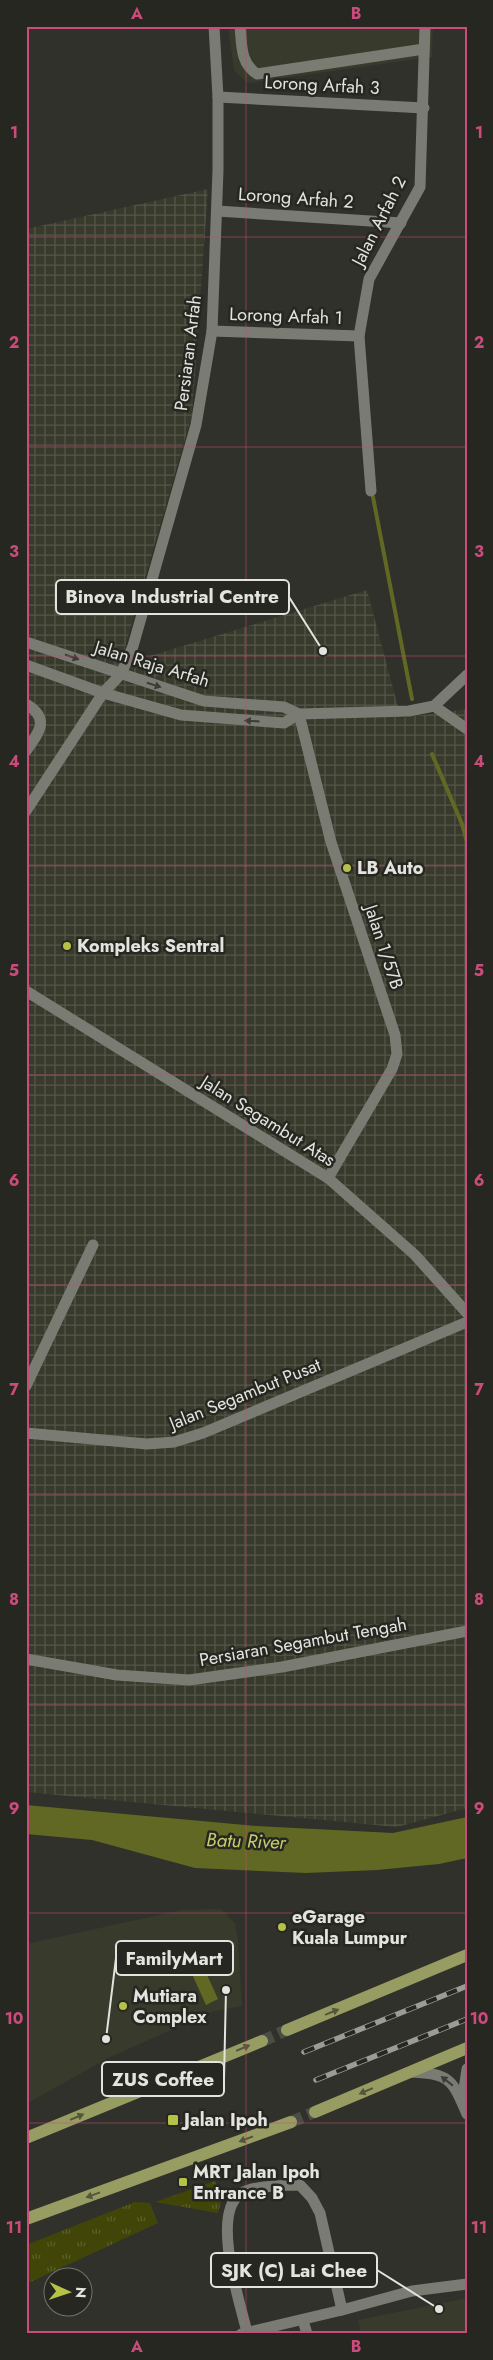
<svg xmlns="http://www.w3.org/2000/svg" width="493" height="2360" font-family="Jost,sans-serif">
  <defs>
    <pattern id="industrial-grid" width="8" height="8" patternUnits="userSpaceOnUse" patternTransform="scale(1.25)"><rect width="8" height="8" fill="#383a2c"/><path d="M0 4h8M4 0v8" fill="none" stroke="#55564a"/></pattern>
    <pattern id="grass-tufts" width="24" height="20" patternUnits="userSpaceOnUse" patternTransform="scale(1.25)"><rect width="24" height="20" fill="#414608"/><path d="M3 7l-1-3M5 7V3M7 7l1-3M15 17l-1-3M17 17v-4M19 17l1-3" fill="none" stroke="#5c612c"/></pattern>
  </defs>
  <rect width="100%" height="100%" fill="#30312a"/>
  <g fill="#383a2c">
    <path d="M228,26h205l-1,31 -183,26 -7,-5 -8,-8z"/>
    <path d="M221,1909l14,14 3,17 4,66 -28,5 -104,46 -84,47v-160l156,-34z"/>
    <path d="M467,2298v36h-106l-3,-14z"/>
  </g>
  <path fill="url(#industrial-grid)" d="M208,189l-16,226 -72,250 247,-75 34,128 66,-9v1099l-70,19 -371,-35v-1563z"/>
  <g fill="url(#grass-tufts)">
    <path d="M215,2181l7,16 -4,16 -63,-11z"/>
    <path d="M135,2202l15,1 8,20 -132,61v-39z"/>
  </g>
  <g fill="#616824">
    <path d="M26,1805l230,21 137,7 74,-16v41l-28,6 -62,6 -71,3 -111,-5 -103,-28 -66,-6z"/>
    <path d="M199,1957l19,42 -12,6 -19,-42z"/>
  </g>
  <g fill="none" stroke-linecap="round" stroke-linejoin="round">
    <g stroke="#616824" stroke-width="4">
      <path d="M373,497l39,202"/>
      <path d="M432,754l30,70 5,18"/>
    </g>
    <g stroke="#4b4c45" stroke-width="12" stroke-dasharray="12 6" stroke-linecap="butt">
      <path d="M262,2041l25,-11"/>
      <path d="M291,2122l24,-10"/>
    </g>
    <g stroke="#7a7b73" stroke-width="11">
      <path d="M240,26c2,19 0,37 17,48l167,-25"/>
      <path d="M218,97l206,11"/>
      <path d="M217,211l184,12"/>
      <path d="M212,331l147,5"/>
      <path d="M371,491l-12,-155 10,-57 51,-92 5,-161"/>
      <path d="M26,642l178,59 80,6 15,7 110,-3 25,-5 33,-31"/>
      <path d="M26,665l77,28 78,22 103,8 15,-9"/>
      <path d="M26,704c25,15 13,28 0,47"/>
      <path d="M434,706l33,23"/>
      <path d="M299,714l32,128 64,193 2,19 -5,15 -64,109"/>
      <path d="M26,811l77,-118 18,-19 12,-28 63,-221 16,-94 6,-161v-73l-4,-71"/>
      <path d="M26,991l302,187 87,77 52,58"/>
      <path d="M26,1386l67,-141"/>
      <path d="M26,1433l121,11 27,-2 29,-9 264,-111"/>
      <path d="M26,1659l91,16 72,5 93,-13 185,-36"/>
      <path d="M411,2072c39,2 41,7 56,42"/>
      <path d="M466,2102l-2,-13 3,-20"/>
      <path d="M303,2320l4,14"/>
      <path d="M247,2332c-7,-29 -36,-117 -7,-138 11,-8 46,-9 60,-9l12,13 8,15 22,97"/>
      <path d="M241,2334l101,-24 70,-19 55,-7"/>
    </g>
    <g stroke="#979d62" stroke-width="12">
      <path d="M287,2030l180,-75"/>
      <path d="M315,2112l152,-64"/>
      <path d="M26,2138l236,-97"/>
      <path d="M26,2219l265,-97"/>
    </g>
    <g stroke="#9b9c96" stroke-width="5.5">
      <g id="rail">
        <path d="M304,2052l163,-66"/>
        <path d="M316,2080l151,-61"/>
      </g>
    </g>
    <use href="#rail" stroke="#262720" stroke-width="4" stroke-dasharray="11" stroke-linecap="butt"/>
  </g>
  <defs><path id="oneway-solid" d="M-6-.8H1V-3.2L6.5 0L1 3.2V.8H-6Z" transform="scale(1.25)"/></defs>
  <g fill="#3b3c35">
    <use href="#oneway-solid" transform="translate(72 657) rotate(19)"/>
    <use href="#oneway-solid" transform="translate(154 685) rotate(18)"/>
    <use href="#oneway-solid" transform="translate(252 721) rotate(-177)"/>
    <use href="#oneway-solid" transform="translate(447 2081) rotate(-142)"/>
  </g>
  <g fill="#53563a">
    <use href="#oneway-solid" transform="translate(332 2012) rotate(-22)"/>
    <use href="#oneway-solid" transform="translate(243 2048) rotate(-23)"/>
    <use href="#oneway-solid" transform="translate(366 2091) rotate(157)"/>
    <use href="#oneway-solid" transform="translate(77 2117) rotate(-23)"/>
    <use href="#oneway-solid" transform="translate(246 2139) rotate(159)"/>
    <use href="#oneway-solid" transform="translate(93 2195) rotate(160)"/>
  </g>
  <path fill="none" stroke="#ca4b7c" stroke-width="1" stroke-opacity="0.55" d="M246,26v2308M26,237h441M26,447h441M26,656h441M26,866h441M26,1075h441M26,1285h441M26,1494h441M26,1704h441M26,1913h441M26,2123h441"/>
  <g fill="#b6c148" stroke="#262720" stroke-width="2">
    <circle cx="347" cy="868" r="5"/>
    <circle cx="67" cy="946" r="5"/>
    <circle cx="282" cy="1927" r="5"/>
    <circle cx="123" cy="2006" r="5"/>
    <rect x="167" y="2114" width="12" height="12" rx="2.5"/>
    <rect x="178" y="2177" width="10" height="10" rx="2.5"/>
  </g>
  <g text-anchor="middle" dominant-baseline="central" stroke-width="5" stroke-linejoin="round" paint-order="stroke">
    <g font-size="18" fill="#e3e4df" stroke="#262720">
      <text transform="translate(322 85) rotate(3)">Lorong Arfah 3</text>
      <text transform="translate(296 198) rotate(4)">Lorong Arfah 2</text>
      <text transform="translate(379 221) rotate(-63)">Jalan Arfah 2</text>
      <text transform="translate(286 316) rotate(2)">Lorong Arfah 1</text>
      <text transform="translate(188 353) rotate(-83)">Persiaran Arfah</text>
      <text transform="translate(152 664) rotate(17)">Jalan Raja Arfah</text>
      <text transform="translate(384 947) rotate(72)">Jalan 1/57B</text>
      <text transform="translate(268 1121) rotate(32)">Jalan Segambut Atas</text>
      <text transform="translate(245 1394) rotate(-22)">Jalan Segambut Pusat</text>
      <text transform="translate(303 1642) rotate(-10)">Persiaran Segambut Tengah</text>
    </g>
    <g font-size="18" font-weight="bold" fill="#e3e4df" stroke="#262720" text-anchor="start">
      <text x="357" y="868">LB Auto</text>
      <text x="77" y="946">Kompleks Sentral</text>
      <text x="292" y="1917">eGarage<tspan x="292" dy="21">Kuala Lumpur</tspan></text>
      <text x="133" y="1996">Mutiara<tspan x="133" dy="21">Complex</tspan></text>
      <text x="184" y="2120">Jalan Ipoh</text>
      <text x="193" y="2172">MRT Jalan Ipoh<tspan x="193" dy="21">Entrance B</tspan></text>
    </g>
    <g font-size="19" font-style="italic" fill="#c4ce6f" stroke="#262720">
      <text transform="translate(246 1841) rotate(2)">Batu River</text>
    </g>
  </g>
  <path fill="none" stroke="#e3e4df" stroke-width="2" d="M323 651L289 597M106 2039L116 1958M226 1990L224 2079M439 2309L377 2270"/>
  <g fill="#e3e4df" stroke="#262720" stroke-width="2">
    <circle cx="323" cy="651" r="5"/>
    <circle cx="106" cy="2039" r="5"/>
    <circle cx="226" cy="1990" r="5"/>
    <circle cx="439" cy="2309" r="5"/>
  </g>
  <g fill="#262720" stroke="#e3e4df" stroke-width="2">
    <rect x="56" y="580" width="233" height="34" rx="5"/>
    <rect x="116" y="1941" width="117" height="34" rx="5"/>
    <rect x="102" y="2062" width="122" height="34" rx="5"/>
    <rect x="211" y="2253" width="166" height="34" rx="5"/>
  </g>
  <g font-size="19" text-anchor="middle" font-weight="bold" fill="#e3e4df">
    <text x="172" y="603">Binova Industrial Centre</text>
    <text x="174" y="1965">FamilyMart</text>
    <text x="163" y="2086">ZUS Coffee</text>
    <text x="294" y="2277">SJK (C) Lai Chee</text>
  </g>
  <rect width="493" height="2360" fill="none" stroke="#262720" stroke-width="55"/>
  <g transform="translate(68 2292) rotate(93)"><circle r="24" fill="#262720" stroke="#72736c"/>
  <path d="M0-4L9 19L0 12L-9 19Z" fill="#b6c148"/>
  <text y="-8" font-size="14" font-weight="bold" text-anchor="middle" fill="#e3e4df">N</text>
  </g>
  <rect x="28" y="28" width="438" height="2304" fill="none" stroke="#ca4b7c" stroke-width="2"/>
  <g font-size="16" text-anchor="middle" font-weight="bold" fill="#ca4b7c">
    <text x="137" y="19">A</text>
    <text x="356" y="19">B</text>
    <text x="14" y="138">1</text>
    <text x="479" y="138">1</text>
    <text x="14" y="348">2</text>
    <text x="479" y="348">2</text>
    <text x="14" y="557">3</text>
    <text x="479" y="557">3</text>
    <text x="14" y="767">4</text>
    <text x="479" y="767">4</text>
    <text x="14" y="976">5</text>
    <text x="479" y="976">5</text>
    <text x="14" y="1186">6</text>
    <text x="479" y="1186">6</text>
    <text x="14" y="1395">7</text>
    <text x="479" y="1395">7</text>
    <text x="14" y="1605">8</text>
    <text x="479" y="1605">8</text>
    <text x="14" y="1814">9</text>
    <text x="479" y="1814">9</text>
    <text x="14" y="2024">10</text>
    <text x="479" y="2024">10</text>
    <text x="14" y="2233">11</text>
    <text x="479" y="2233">11</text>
    <text x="137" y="2352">A</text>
    <text x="356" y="2352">B</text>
  </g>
</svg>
